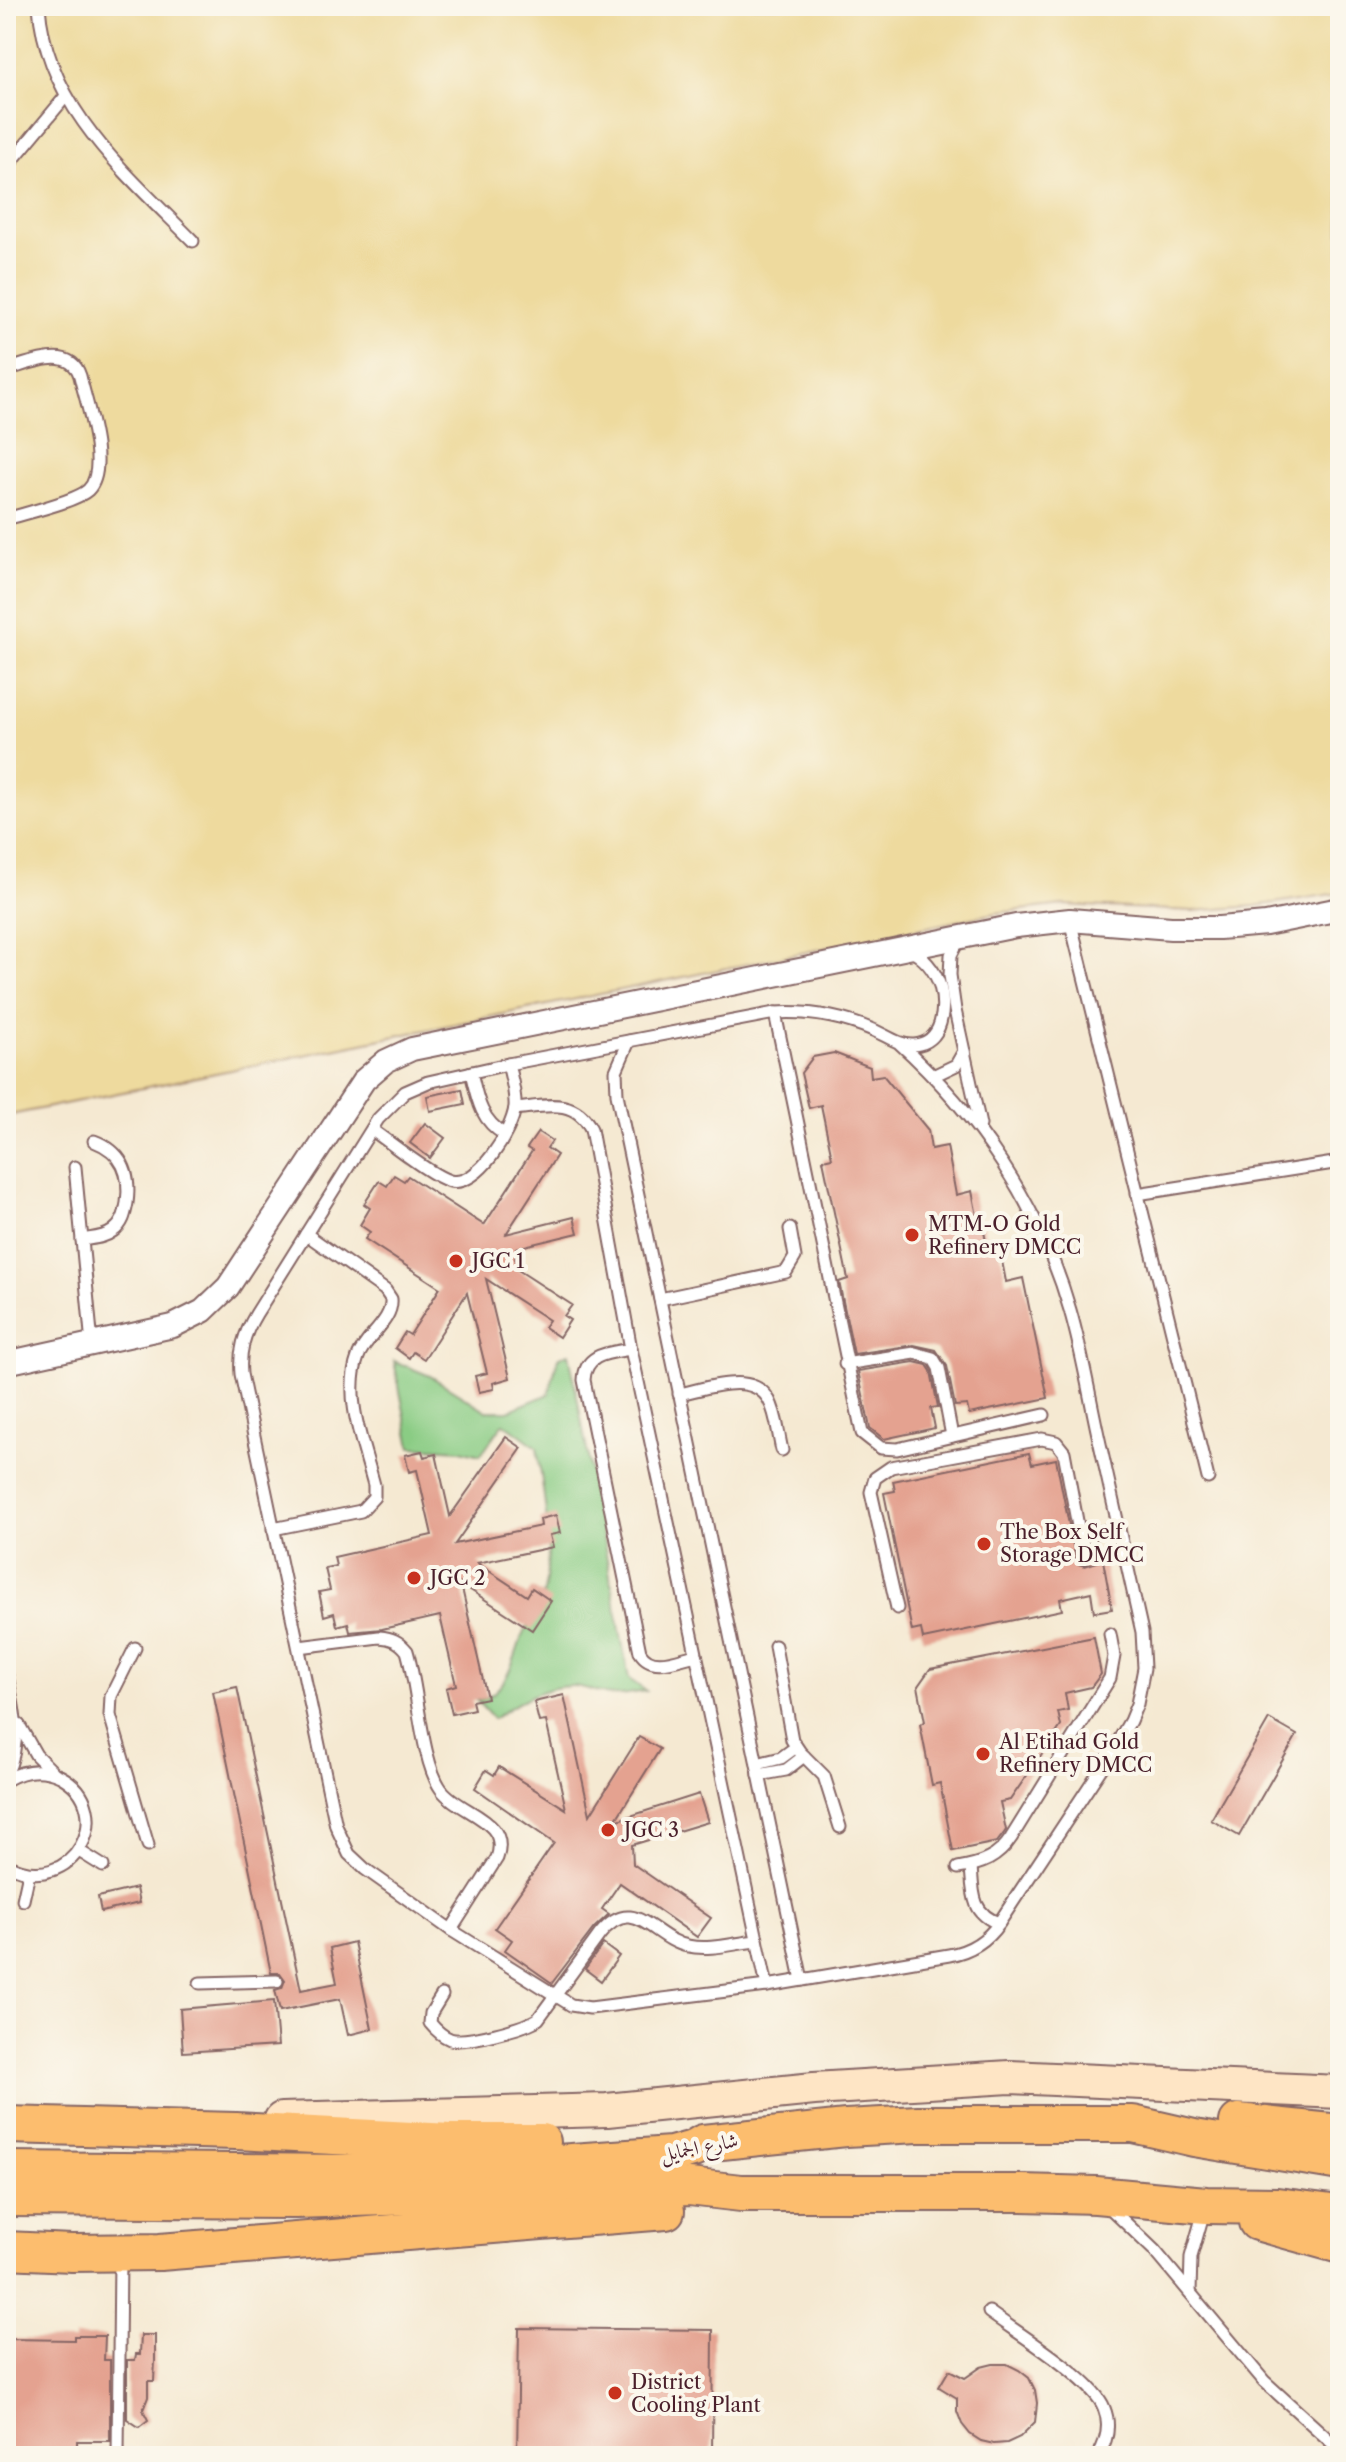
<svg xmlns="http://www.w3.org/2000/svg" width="1346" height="2462" font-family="'Libre Caslon Text',Amiri,serif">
  <rect width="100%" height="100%" fill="#fbf7ec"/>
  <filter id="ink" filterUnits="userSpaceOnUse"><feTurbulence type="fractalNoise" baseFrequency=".0125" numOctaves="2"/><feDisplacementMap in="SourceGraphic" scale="16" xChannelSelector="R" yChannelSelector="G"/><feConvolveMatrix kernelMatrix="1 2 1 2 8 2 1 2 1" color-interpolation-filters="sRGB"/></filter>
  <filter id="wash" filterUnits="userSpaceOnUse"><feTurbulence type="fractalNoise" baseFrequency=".006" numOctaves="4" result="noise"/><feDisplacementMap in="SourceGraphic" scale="32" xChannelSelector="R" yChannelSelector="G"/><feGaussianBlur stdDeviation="1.8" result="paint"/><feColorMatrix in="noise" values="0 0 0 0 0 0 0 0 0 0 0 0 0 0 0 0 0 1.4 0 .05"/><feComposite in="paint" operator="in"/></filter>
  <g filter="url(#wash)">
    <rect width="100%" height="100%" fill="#f5e9d2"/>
    <path fill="#8acc84" stroke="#6a7658" stroke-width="2" d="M569,1353l60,326 17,12c-11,1 -26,6 -37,4 -13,-2 -24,-9 -37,-9 -30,0 -56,17 -79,33l-16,-18c28,-7 36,-37 44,-62 5,-14 18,-24 21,-38 13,-52 2,-103 -5,-154l-33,-24 -24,32 -19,-5 -50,-3 -17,-86 36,15 57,35h21l41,-17 9,-36z"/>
    <path fill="#eeda9e" stroke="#9c7c64" stroke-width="2" d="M6,6h1334v887l-85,13 -62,5 -130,-6 -67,8 -990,203z"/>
    <g id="blocks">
      <g fill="#e4a290">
        <path d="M834,1053l36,14 1,10 12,-2 45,55 3,19 16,-3 9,49 16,-4 7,35h4l4,21 12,-2 7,37 17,-4 25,120 -79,16 -2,-9 -12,1 -8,-40 -11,-16 -22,-5 -60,9 -15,-72 9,-3 -25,-119 9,-2 -11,-53 -12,3 -8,-35 12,-16z"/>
        <path d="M462,1089l3,15 -35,7 -3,-15z"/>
        <path d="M425,1123l20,15 -15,20 -20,-15z"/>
        <path d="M538,1132l14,9 -5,7 10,7 -51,79 68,-17 4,16 -62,15 -1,20 57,37 -8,11 6,4 -11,17 -15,-10 5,-7 -63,-41 24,99 -17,5 1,6 -15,3 -4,-16 12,-3 -20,-80 -43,66 -11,-7 -4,6 -14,-10 10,-16 5,3 30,-47 -75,-49 5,-7 -10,-7 10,-17 -6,-4 15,-23 8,5 7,-11 10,6 4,-5 76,49 48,-74 -5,-3z"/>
        <path d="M914,1362l13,3 4,6 7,36 -7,1 4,20 -51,11 -14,-11 -12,-57z"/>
        <path d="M506,1437l16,11 -67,96 86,-18 -1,-7 16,-4 4,18 -10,2 3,12 -76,16 50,33 5,-8 19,13 -19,29 -71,-46 26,114 -15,3 2,8 -22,5 -6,-26 10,-3 -16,-69 -58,13 -32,3 -2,-9 -11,3 -3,-13 -10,3 -5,-24 11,-2 -5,-22 11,-2 -2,-9 98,-22 -15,-65 -8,2 -4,-17 17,-4 2,6 12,-3 14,62z"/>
        <path d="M1029,1453l3,11 24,-5 20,101 2,4 7,2 18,-6 9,49 -18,3 -3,-20 -31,7 2,11 -139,29 -2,-10 -9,2 -28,-138 11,-2 -2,-10z"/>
        <path d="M1094,1637l7,37 -10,13 -26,6 3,17 -10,2 3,14 -51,74 -10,2 6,28 -2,3 -7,9 -44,9 -13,-68 -8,2 -12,-61 5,-2 -7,-36 12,-17z"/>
        <path d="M237,1687l64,303 36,-7 -7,-35 24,-6 18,87 -24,6 -8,-36 -60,12 -5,-21 7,-2 3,-8 -5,-7h-9l-58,-281z"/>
        <path d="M564,1695l26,120 49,-78 21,12 -45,72 84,-27 9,28 -76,23 1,19 78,54 -14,19 -77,-54 -18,26 7,5 -15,14 -42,55 -47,-33 7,-10 -17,-12 59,-85 -79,-55 11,-18 8,5 5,-8 67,42 -20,-88 -7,1 -5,-20z"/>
        <path d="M1269,1719l28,16 -58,101 -28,-16z"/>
        <path d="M136,1888l3,15 -38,9 -3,-15z"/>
        <path d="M603,1944l16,12 -18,25 -16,-12z"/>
        <path d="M274,2001l4,45 -95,6 -3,-43z"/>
        <path d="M519,2328l194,2 -1,126h-195z"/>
        <path d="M141,2335h14v26l-1,20h-6v16l-5,13 5,10 -9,7 -12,-8v-59h8l1,-6h4z"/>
        <path d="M74,2336h31l-1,24h6v81h-33v15h-71v-117l68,1z"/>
        <path d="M993,2364h14l12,6 10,8 6,12 2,13 -2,19 -15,15 -13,6 -13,1 -13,-3 -11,-7 -8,-10 -5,-13v-13l-18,-11 10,-17 16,8 16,-11z"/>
      </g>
    </g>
  </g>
  <g filter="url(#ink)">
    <use href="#blocks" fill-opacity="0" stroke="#866665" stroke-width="2"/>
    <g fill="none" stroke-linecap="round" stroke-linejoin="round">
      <g stroke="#866665" stroke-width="15">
        <g id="lane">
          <path d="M39,6c7,101 88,168 154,235"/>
          <path d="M6,168l60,-72"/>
          <path d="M6,370c23,-6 64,-26 74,6 6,27 30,93 8,114 -13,12 -63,23 -82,29"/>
          <path d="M1070,920l138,558"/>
          <path d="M959,939l-8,16 -1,20 5,35 25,115"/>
          <path d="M775,1013l87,420 19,15 16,1 147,-34"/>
          <path d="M629,1041l-13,30 1,23 185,886"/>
          <path d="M898,1042c80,72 142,164 172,268 12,41 19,84 28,125 15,66 29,131 44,197l2,36 -7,36 -7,17 -18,31 -113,171c-12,18 -28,28 -50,32l-182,31 -177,22 -19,-3 -120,-75 -86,-61 -16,-15 -13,-28 -95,-452c-2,-23 3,-40 15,-60l122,-195 27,-27 23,-10 80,-18 267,-51c33,-2 67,4 98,17 13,5 26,16 41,15 29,-2 32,-37 26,-59 -6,-18 -16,-29 -32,-37"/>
          <path d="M471,1072c6,25 9,48 33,62"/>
          <path d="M935,1075l21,-10 8,-14"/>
          <path d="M515,1109c30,-3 60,-12 76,20l40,220 136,637"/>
          <path d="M372,1130c18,12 59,46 78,51 28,7 62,-50 65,-74 1,-14 -4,-30 -7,-43"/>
          <path d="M75,1167l17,177"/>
          <path d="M1137,1194l203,-32"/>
          <path d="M82,1240c10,-2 22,-2 31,-9 10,-7 12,-17 14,-28 4,-29 -4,-51 -33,-62"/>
          <path d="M660,1299l126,-27 9,-15 -5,-28"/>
          <path d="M631,1349c-22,4 -46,4 -47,31l56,272c12,20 37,7 56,3"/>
          <path d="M845,1364l70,-11 18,5 6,10 13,68"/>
          <path d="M679,1394c26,-5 74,-24 90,6 8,14 9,34 13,50"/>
          <path d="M273,1529l88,-18 13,-14v-12c-10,-39 -31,-88 -16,-128 7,-20 35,-36 33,-58l-6,-9 -79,-56"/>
          <path d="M1080,1536l39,-8"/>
          <path d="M897,1608l-26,-116 4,-14 16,-11 151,-28 14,3 8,10 20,106"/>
          <path d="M775,1646l17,94 8,12 24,24 16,51"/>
          <path d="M299,1647l80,-10c13,1 20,4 28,14 11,36 14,110 34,138 18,25 70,30 56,69l-46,72"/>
          <path d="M135,1648l-24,48 -1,19 38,130"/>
          <path d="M6,1672c8,37 17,68 0,103"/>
          <path d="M19,1725l17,30 17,17"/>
          <path d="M757,1764l24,-6 15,-11"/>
          <path d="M759,1775l27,-5 18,-14"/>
          <path d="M6,1780c17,-10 35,-13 54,-4 61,32 13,125 -54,88"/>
          <path d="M79,1851l24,15"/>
          <path d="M971,1866c2,25 0,48 28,57"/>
          <path d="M958,1868c24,-4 40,-10 53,-30l99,-160 4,-22 -4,-22"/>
          <path d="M23,1900l6,-27"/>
          <path d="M200,1983l77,-2"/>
          <path d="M442,1995l-11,18 -1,10c5,6 12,13 20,16 15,5 74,-11 88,-20l62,-85c34,-42 54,6 88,12 21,5 47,-3 69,-5"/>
          <path d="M1108,2206l47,45 109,130 76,69"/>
          <path d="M1190,2292l1,-35 13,-46"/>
          <path d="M989,2312c27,20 105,68 115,96 7,17 3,33 -6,48"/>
          <path d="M118,2456l2,-199"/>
        </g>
      </g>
      <g stroke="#866665" stroke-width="26">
        <path id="street" d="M6,1363l167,-37 30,-15 25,-24 136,-207 22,-19 26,-12 604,-123 54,-6 101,8h48l47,-4 74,-15"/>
      </g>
      <g stroke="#866665" stroke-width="36">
        <path id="secondary" d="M281,2119l326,-9 207,-21 196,-12 330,15"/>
      </g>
      <g stroke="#866665" stroke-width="40">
        <g id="primary">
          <path d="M1238,2122l102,11"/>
          <path d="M6,2125l230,6 215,11h91"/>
          <path d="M6,2170l339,3 140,-5 186,-13 22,-6 10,-6 143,-15 72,-4h215l61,14 146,24"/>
          <path d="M6,2198l289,2 394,-13 52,6h281l74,2 110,10 71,1 63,8"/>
          <path d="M1257,2222l83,23"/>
          <path d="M6,2250l66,3 88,-1 506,-41"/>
        </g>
      </g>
      <use href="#lane" stroke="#fff" stroke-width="11"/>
      <use href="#street" stroke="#fff" stroke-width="22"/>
      <use href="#secondary" stroke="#fee5c5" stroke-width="32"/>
      <use href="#primary" stroke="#fcbd6e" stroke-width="36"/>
    </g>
  </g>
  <g fill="#c8321e" stroke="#fbf7ec" stroke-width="3">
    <circle cx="912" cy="1235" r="8"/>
    <circle cx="456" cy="1261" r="8"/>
    <circle cx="984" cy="1544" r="8"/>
    <circle cx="414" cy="1578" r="8"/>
    <circle cx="983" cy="1754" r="8"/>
    <circle cx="608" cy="1830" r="8"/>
    <circle cx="615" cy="2393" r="8"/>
  </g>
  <g text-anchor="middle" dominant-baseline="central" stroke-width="8" stroke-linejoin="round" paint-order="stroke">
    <g font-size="20" fill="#4a1f2b" stroke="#fbf7ec" text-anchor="start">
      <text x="928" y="1224">MTM-O Gold<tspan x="928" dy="23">Refinery DMCC</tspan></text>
      <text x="472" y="1261">JGC 1</text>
      <text x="1000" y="1532">The Box Self<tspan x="1000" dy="23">Storage DMCC</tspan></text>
      <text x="430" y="1578">JGC 2</text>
      <text x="999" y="1742">Al Etihad Gold<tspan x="999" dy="23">Refinery DMCC</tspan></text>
      <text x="624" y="1830">JGC 3</text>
      <text x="631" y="2382">District<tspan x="631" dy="23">Cooling Plant</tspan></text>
    </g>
    <g font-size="20" fill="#4a1f2b" stroke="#fbf7ec">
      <text transform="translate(699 2147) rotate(-11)">شارع الجمايل</text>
    </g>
  </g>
  <rect width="1346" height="2462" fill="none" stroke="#fbf7ec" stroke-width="32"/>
</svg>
